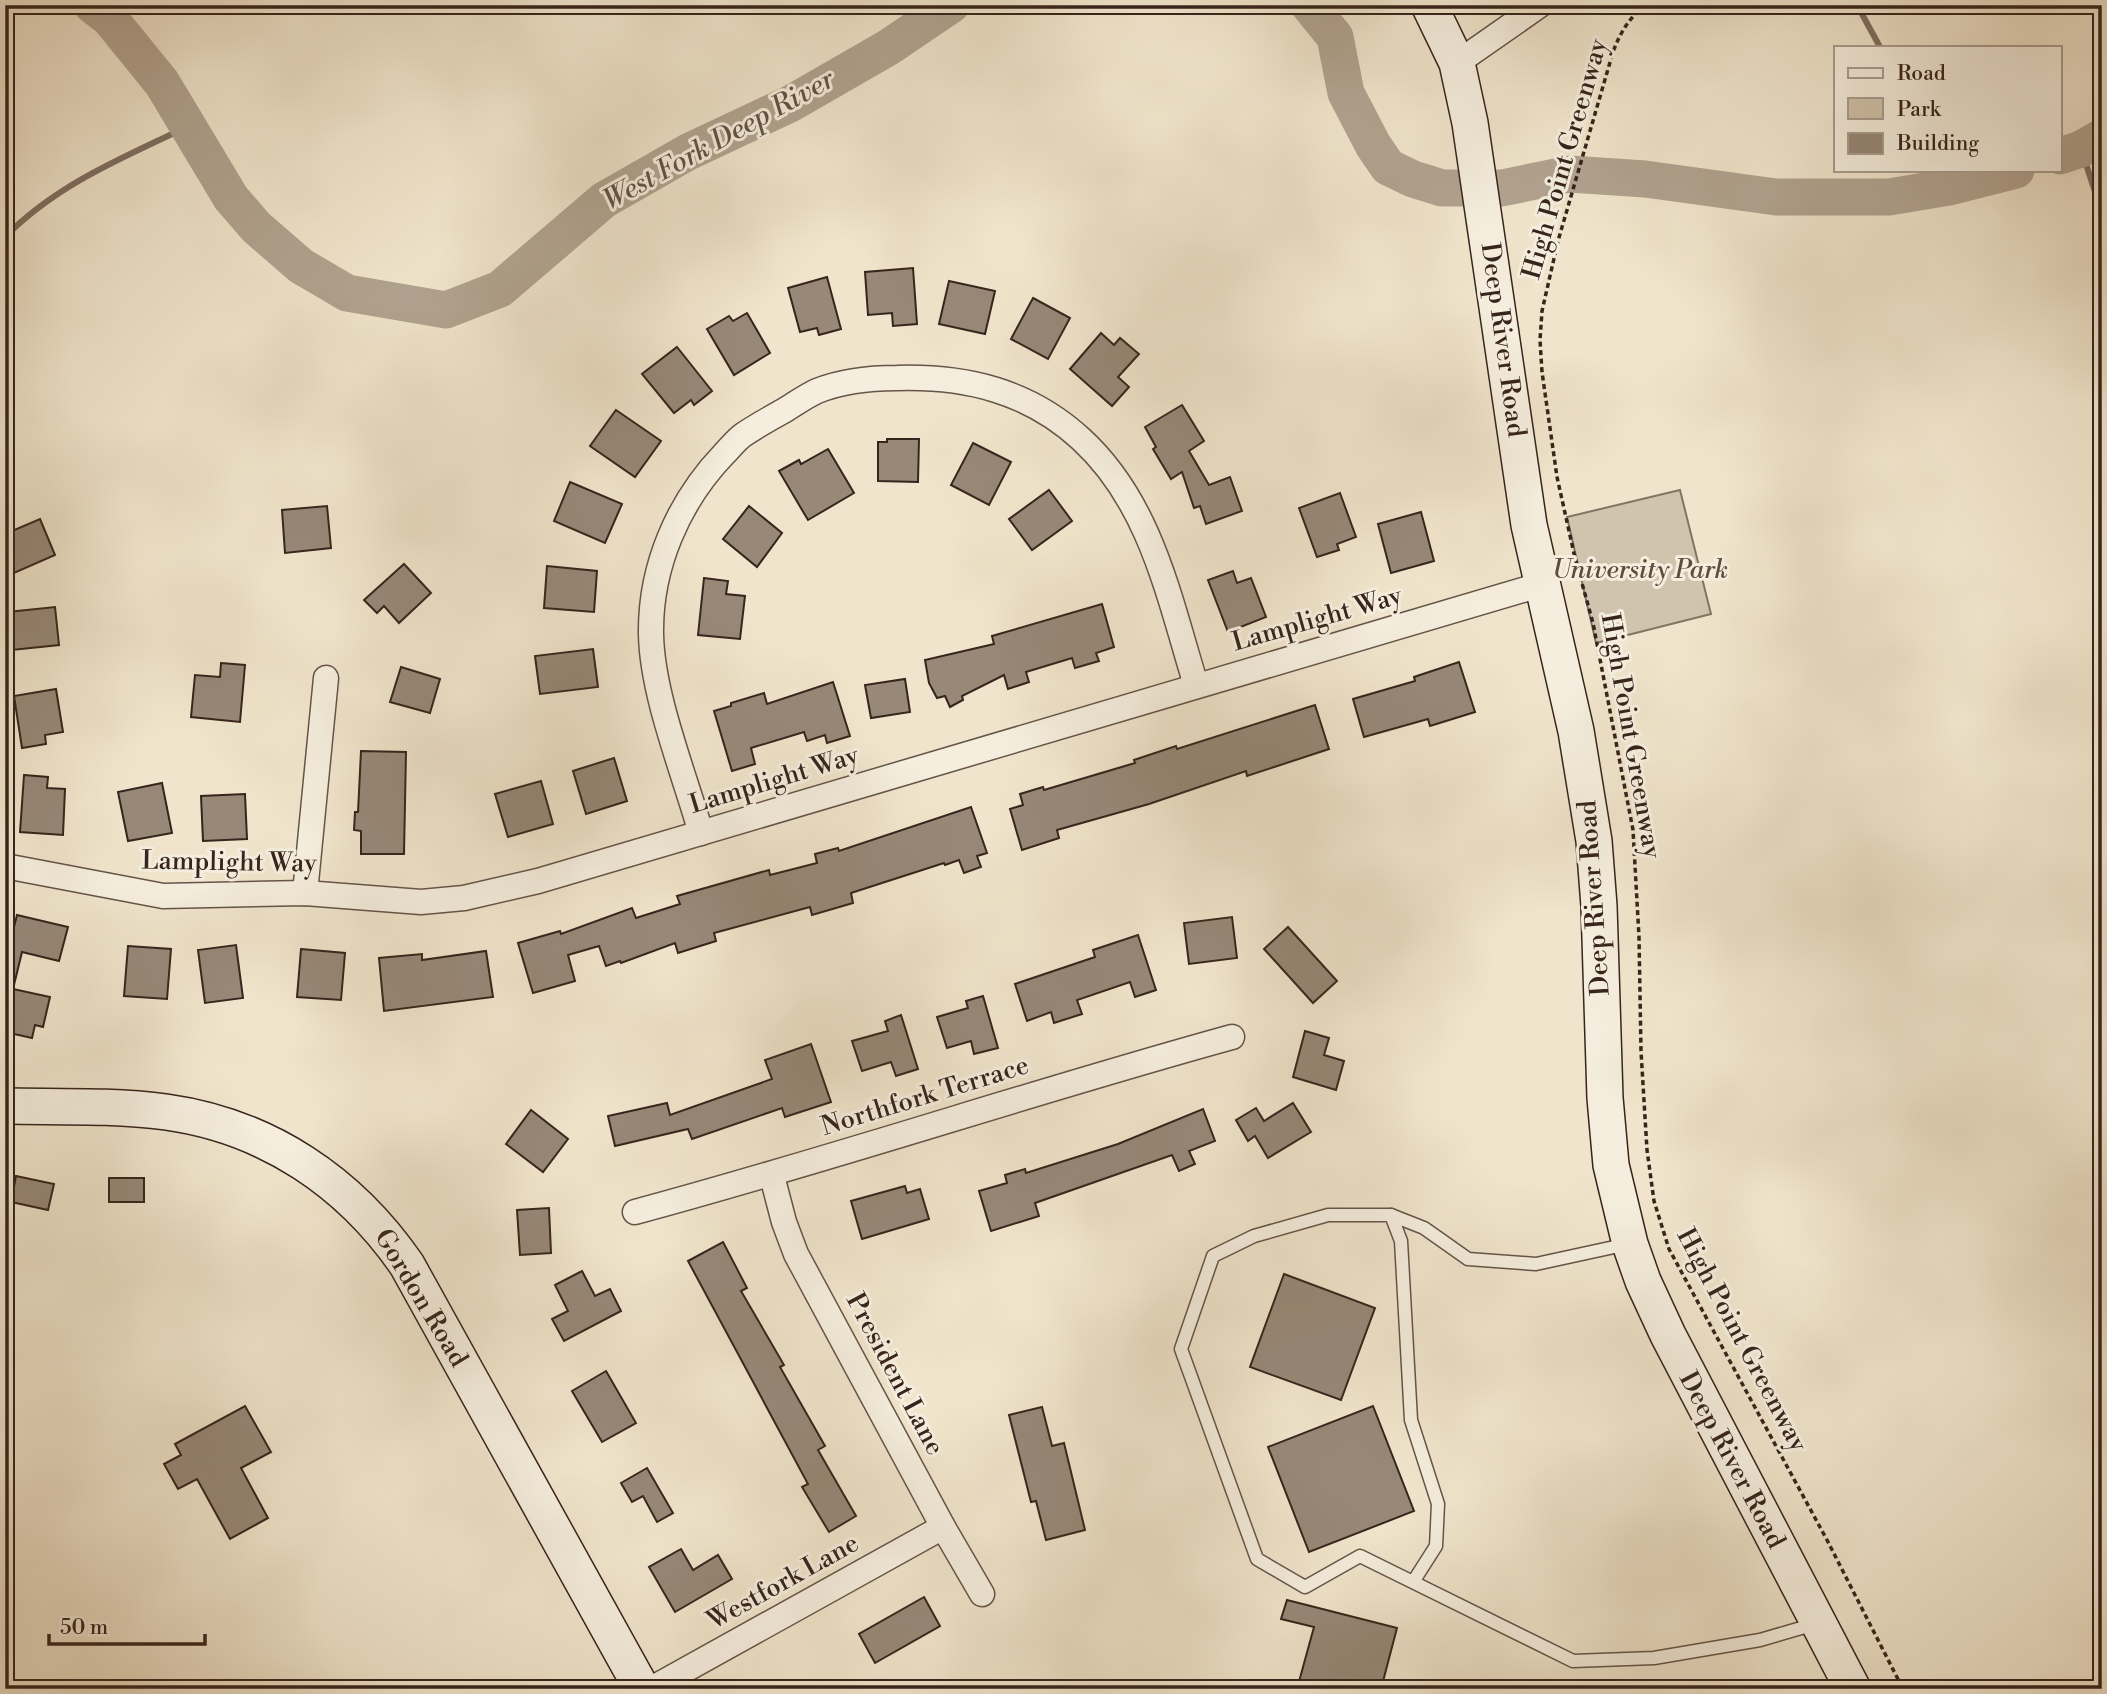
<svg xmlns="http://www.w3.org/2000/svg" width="2107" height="1694" font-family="'Libre Bodoni',serif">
  <rect width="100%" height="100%" fill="#f0e5cc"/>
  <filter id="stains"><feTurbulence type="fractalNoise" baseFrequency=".00286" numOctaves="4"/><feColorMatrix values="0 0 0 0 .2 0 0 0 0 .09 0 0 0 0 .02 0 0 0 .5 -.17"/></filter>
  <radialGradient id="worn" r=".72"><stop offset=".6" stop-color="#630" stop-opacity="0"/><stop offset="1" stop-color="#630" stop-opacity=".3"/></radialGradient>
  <path fill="#d1c4ae" stroke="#847466" stroke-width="2" d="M1680,490l31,124 -115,29 -29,-126z"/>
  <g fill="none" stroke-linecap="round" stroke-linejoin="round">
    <g stroke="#807062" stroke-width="6">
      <path d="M1857,5l23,42"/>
      <path d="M2081,149l21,64"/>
      <path d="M1940,170l9,17"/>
      <path d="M5,237c52,-53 119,-80 184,-111"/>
    </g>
    <g stroke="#b1a390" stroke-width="37">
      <path d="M92,5l18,14 52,64 69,115 25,29 45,39 46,27 99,17 54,-21 104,-89 84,-48 102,-48 99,-57 62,-42"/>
      <path d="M1309,5l26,32 11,56 27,52 15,22 25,12 29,9h60l68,-14 75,5 131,18h113l60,-10 67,-17"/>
      <path d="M2060,156l21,-7 21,-12"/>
    </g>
  </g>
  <g fill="#978878" stroke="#37241d" stroke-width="2">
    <path d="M913,268l4,56 -24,2 -1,-13 -24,2 -3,-43z"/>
    <path d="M827,277l14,52 -22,6 -2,-7 -17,4 -12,-44z"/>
    <path d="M949,281l46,10 -10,43 -46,-10z"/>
    <path d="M1033,298l37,20 -22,41 -37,-20z"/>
    <path d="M747,313l23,40 -36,22 -27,-46 22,-13 4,5z"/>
    <path d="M1101,333l13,12 6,-7 19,16 -21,23 11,10 -17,19 -42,-37z"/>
    <path d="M677,347l35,44 -18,14 -3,-5 -17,13 -32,-39z"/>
    <path d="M1182,405l22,36 -15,10 20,34 21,-8 12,34 -36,13 -6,-18 -6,2 -12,-36 -11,7 -18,-30 3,-2 -11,-20z"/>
    <path d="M616,410l45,31 -26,36 -45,-31z"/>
    <path d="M887,439h32l-1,43 -40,-1v-39h9z"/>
    <path d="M973,443l38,19 -22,43 -38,-20z"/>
    <path d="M828,449l26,44 -46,27 -29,-49 20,-11 2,4z"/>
    <path d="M570,482l52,22 -17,39 -51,-22z"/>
    <path d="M1049,490l23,31 -40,29 -23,-31z"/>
    <path d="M1340,493l16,44 -19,7 2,6 -22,7 -18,-49z"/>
    <path d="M327,506l4,42 -46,5 -3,-43z"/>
    <path d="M749,506l33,27 -25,34 -34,-28z"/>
    <path d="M1421,512l13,49 -43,12 -13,-49z"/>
    <path d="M40,519l15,36 -41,18 -9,-21v-18z"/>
    <path d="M404,564l27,29 -32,30 -15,-17 -7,7 -13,-13z"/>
    <path d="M547,566l50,5 -3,41 -50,-4z"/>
    <path d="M1233,571l4,12 14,-5 15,39 -38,15 -20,-52z"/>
    <path d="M704,578l24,3 -2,13 19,2 -5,43 -42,-4z"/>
    <path d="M1102,604l12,43 -18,6 3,8 -24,7 -3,-10 -46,14 3,10 -21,7 -4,-14 -42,21 1,4 -13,7 -5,-11 -8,2 -8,-15 -4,-23 69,-16 -2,-8z"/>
    <path d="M55,607l4,38 -47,5 -4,-38z"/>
    <path d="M593,649l5,38 -58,7 -5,-38z"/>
    <path d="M1459,662l16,50 -45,14 -2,-7 -64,18 -11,-38 62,-18 -1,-4z"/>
    <path d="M221,663l24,2 -5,57 -49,-5 4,-42 25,2z"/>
    <path d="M401,667l39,12 -10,34 -40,-11z"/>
    <path d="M905,679l5,33 -39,6 -6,-33z"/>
    <path d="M833,682l17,54 -23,7 -2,-8 -18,6 -3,-9 -53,16 4,16 -23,7 -18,-60 17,-5v-3l33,-10 3,11z"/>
    <path d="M56,689l7,43 -18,3 1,9 -24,4 -8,-52z"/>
    <path d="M1315,705l14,44 -82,27 -1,-5 -97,33 -92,26 2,8 -37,12 -12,-41 13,-4 -3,-11 23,-7 1,3 91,-27 -1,-3 42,-14 1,3z"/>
    <path d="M361,751l45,1 -2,102h-43v-23l-7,-1 1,-18h3z"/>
    <path d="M614,758l13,43 -41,13 -13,-43z"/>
    <path d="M24,775l24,2 -1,11 18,1 -2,46 -43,-3z"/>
    <path d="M541,781l12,43 -45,13 -13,-43z"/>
    <path d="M162,783l10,50 -44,8 -10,-49z"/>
    <path d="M245,794l2,45 -44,2 -2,-45z"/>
    <path d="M971,807l16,46 -10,3 4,11 -17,6 -5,-13 -14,5 -1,-2 -93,30 2,10 -41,12 -2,-8 -96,26 2,8 -38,12 -3,-10 -54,20 -1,-2 -14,5 -7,-20 -31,9 7,26 -42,12 -15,-50 42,-12 1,3 71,-26 4,10 44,-14 -3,-8 92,-26 1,5 47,-12 -2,-9 23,-6 1,3z"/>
    <path d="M17,915l51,12 -9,34 -37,-9 -9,37 37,8 -7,30 -8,-2 -3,13 -27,-6v-99l7,2z"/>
    <path d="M1232,917l5,41 -48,6 -5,-41z"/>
    <path d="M1288,927l49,54 -24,22 -49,-54z"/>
    <path d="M1138,935l18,55 -21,7 -5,-15 -53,18 5,14 -28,9 -3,-11 -24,9 -12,-37 80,-27 -2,-7z"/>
    <path d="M236,945l7,53 -38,5 -7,-53z"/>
    <path d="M128,946l43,3 -4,50 -43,-3z"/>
    <path d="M301,949l44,4 -4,47 -44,-3z"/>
    <path d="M486,951l7,46 -109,14 -5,-53 43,-4v6z"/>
    <path d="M983,996l15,52 -24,6 -3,-13 -24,7 -10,-31 31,-9 -2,-7z"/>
    <path d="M901,1015l17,54 -22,7 -5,-14 -29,9 -10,-30 36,-10 -3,-10z"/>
    <path d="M1305,1031l24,7 -5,17 20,6 -8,29 -43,-13z"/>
    <path d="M811,1044l20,58 -46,15 -3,-9 -90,31 -4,-10 -73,17 -7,-30 59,-13 3,12 102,-36 -7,-19z"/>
    <path d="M1293,1103l18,29 -43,26 -13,-22 -7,5 -12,-21 20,-12 8,13z"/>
    <path d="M1203,1109l12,32 -26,10 6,13 -16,7 -7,-16 -137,48 4,13 -48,15 -12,-40 28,-8 -2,-8 20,-6 1,4 92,-29z"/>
    <path d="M531,1110l37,29 -25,33 -37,-28z"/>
    <path d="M16,1176l38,8 -6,26 -37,-8z"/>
    <rect x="109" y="1178" width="35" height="24"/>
    <path d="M905,1186l2,7 13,-4 9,30 -67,20 -11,-38z"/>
    <path d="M549,1208l2,45 -31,2 -3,-45z"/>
    <path d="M723,1242l24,46 -6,3 43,74 -4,2 45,79 -7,4 38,66 -27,16 -27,-45 6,-3 -120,-223z"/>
    <path d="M582,1271l13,25 15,-7 11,22 -57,30 -12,-22 16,-8 -13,-26z"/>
    <path d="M1284,1274l91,34 -34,92 -91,-33z"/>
    <path d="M606,1371l30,52 -34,19 -30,-51z"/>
    <path d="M245,1406l26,46 -30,16 27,50 -38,21 -33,-60 -19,10 -14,-25 17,-9 -6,-11z"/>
    <path d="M1373,1406l41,105 -105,41 -41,-105z"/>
    <path d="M1042,1407l10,39 12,-3 21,87 -39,10 -10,-39 -5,1 -22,-87z"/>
    <path d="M647,1468l26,45 -16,9 -14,-26 -11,6 -11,-19z"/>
    <path d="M681,1549l12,21 25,-15 14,24 -57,33 -26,-45z"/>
    <path d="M924,1597l16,29 -65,37 -16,-29z"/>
    <path d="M1287,1600l110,28 -16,61h-84l17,-62 -33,-8z"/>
  </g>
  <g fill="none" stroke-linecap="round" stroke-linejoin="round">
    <g stroke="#655449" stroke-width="15">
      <g id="lane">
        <path d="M1391,1215l33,13 44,31 68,5 92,-20"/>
        <path d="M1413,1582l23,-36 2,-42 -27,-84 -10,-179 -10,-26h-63l-74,21 -41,20 -32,93 76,210 48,28 55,-31 213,105 81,-3 106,-18 55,-16"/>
      </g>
    </g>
    <g stroke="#655449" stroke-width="27">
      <g id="street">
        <path d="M1457,63l83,-58"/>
        <path d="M701,833c-17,-60 -49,-138 -50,-199 -1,-67 27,-132 73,-180 6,-6 12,-14 19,-19 13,-9 28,-17 42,-25 10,-6 21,-14 32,-19 25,-10 53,-13 80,-13 69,-2 132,13 184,61 70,64 88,159 115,246"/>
        <path d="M5,866l158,30 142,-3 116,9 43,-4 74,-17 1005,-297"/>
        <path d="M305,893l21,-215"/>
        <path d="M772,1176l12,46 12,32 147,273 39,67"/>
        <path d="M635,1212c201,-54 397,-120 597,-175"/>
        <path d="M651,1689l292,-162"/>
      </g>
    </g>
    <g stroke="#37241d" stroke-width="38">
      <g id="secondary">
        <path d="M1429,5l28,58 13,60 59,402 47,206 18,110 5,65 6,192 6,67 19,79 13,37 25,54 185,354"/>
        <path d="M5,1106c53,1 108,-1 161,6 101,14 184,70 241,153l235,424"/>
      </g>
    </g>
    <path stroke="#37241d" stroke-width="3.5" stroke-dasharray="5 3.5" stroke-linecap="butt" d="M1645,5c-16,13 -25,28 -32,47l-55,189 -16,70 -2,29 2,32 15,105 18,81 18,65 40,207 6,107 2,114 6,99 7,51 15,48 158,291 76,149"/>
    <use href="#lane" stroke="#f5eede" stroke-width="12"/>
    <use href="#street" stroke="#f5eede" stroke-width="24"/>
    <use href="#secondary" stroke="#f5eede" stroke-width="35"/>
  </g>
  <g text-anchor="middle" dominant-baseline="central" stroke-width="6" stroke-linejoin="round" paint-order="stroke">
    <g font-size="26" fill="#37241d" stroke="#f5eede">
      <text transform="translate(1565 159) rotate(-74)">High Point Greenway</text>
      <text transform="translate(1503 340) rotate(82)">Deep River Road</text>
      <text transform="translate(1317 619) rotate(-16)">Lamplight Way</text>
      <text transform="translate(1631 736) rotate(80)">High Point Greenway</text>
      <text transform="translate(774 780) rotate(-17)">Lamplight Way</text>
      <text transform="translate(229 862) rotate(1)">Lamplight Way</text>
      <text transform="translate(1594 898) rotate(-94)">Deep River Road</text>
      <text transform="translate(925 1096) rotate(-17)">Northfork Terrace</text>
      <text transform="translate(421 1298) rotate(59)">Gordon Road</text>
      <text transform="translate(1742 1340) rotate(62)">High Point Greenway</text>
      <text transform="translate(895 1374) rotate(62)">President Lane</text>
      <text transform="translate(1732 1460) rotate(62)">Deep River Road</text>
      <text transform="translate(783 1582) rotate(-29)">Westfork Lane</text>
    </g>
    <g font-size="26" font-style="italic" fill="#5e4c41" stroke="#f5eede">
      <text x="1640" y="570">University Park</text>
    </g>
    <g font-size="28" font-style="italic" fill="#625045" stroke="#f5eede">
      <text transform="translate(719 140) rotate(-29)">West Fork Deep River</text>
    </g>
  </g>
  <rect width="2107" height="1694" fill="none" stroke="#f0e5cc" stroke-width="28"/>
  <rect x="7" y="7" width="2093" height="1680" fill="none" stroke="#37241d" stroke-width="3.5"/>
  <rect x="14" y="14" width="2079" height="1666" fill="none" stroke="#37241d" stroke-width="2"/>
  <rect x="1834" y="46" width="228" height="126" fill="#f5eede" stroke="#a99d91" stroke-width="2"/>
  <rect x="1848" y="68" width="35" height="10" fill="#f5eede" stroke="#a99d91" stroke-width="2"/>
  <text x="1897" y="80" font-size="21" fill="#37241d">Road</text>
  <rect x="1848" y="98" width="35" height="21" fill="#d1c4ae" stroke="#a99d91" stroke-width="2"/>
  <text x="1897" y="116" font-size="21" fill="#37241d">Park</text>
  <rect x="1848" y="133" width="35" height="21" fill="#978878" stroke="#a99d91" stroke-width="2"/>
  <text x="1897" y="150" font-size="21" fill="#37241d">Building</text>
  <path d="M49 1634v10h156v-10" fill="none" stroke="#37241d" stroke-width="3.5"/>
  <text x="60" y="1634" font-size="21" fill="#37241d" stroke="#f5eede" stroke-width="5" paint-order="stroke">50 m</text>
  <rect width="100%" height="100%" filter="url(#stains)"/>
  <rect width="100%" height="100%" fill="url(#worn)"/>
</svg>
